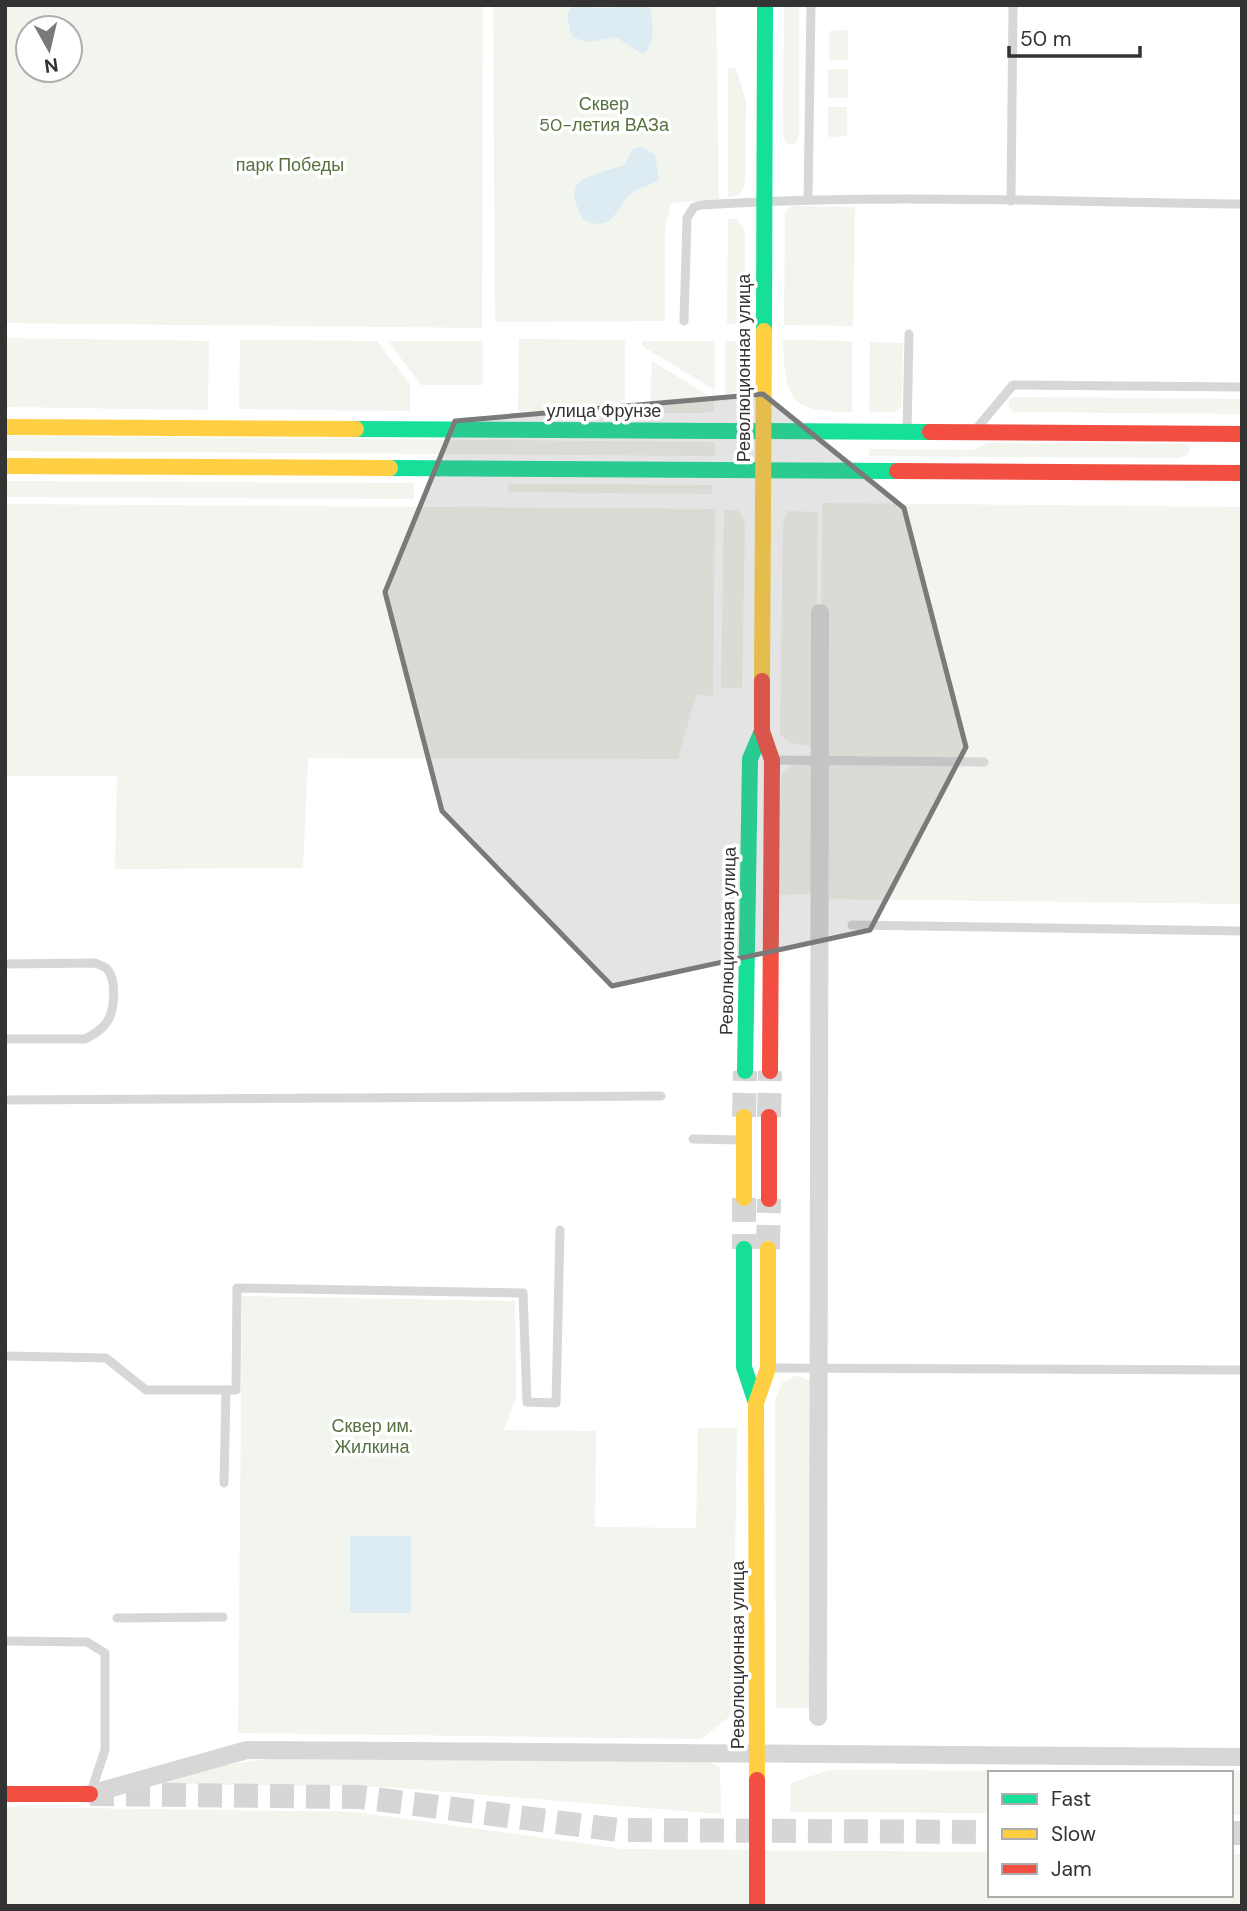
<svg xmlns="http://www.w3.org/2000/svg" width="1247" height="1911" font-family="'DM Sans',sans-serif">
  <rect width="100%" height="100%" fill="#fff"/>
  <g fill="#f1f5ed" fill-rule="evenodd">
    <path d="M5,5h478l-1,323 -477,-5zM28,28h42v42h-42z"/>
    <path d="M493,5h223l3,194 -48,4 -6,25v93l-170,1z"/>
    <path d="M784,5h15v130l-3,8 -6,2 -5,-3 -2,-10z"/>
    <path d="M848,30v30h-19v-29z"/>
    <path d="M728,68h8l10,34 -1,82c-4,10 -7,13 -17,13z"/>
    <rect x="828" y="69" width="20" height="29"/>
    <path d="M828,107h19v29l-19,1z"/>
    <path d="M791,206l64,1 -2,119 -69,-1 1,-112z"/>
    <path d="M728,219h9l8,12v93h-18z"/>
    <path d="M5,338l204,3 -1,69 -203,-3z"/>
    <path d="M519,339l106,1v72l-107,-1z"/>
    <path d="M240,340l137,1 33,43v27l-171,-2z"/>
    <path d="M783,340l69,1v71c-62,0 -67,-11 -69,-72z"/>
    <path d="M388,341h95v44h-62z"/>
    <path d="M642,341h73v49l-73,-44z"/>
    <path d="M725,341h20c-1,25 0,44 -20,62z"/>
    <path d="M870,342l33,1 -1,63 -8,6h-25z"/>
    <path d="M652,361l62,38v12l-11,2h-53z"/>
    <path d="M1014,397l228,2v15l-229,-2 -5,-6 2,-8z"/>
    <path d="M5,436l710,6v14l-710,-5z"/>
    <path d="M987,443l200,1 3,3 -2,7 -8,4 -311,-2v-7l105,1z"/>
    <path d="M5,481l409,2v16l-409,-2z"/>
    <path d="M508,484l204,1v9l-204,-2z"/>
    <path d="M822,503l420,4v397l-423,-5z"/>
    <path d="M5,504l710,5 -2,187 -17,-1 -18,64 -370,-1 -5,110 -188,1 2,-93h-112z"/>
    <path d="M724,510h13l5,5 3,9 -3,164h-21z"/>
    <path d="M787,511l31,1 -3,234 -25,-3 -10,-9 3,-209z"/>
    <path d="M794,764h21l-1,130 -36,1 3,-120z"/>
    <path d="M242,1296l273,5 1,97 -12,32 92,1 -1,96 101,1 2,-100h39l-4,276 -4,13 -28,22 -463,-6z"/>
    <path d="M795,1376l7,1 11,6 -1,325h-36l-1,-309 7,-16z"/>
    <path d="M265,1759l444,2 11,7 1,46 -333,-27 -233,-3 54,-16z"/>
    <path d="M829,1770l413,1v44h-11v-42h-241v40l-200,-1 1,-29z"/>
    <path d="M5,1807l351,5 267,37 367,3v43h241v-41h11v52h-1237z"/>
  </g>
  <g fill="#ddebf3">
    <path d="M573,5l27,3 49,-3c4,16 7,35 -4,48h-5l-24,-16 -27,5 -15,-4 -4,-7 -3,-17z"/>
    <path d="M642,147l13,8 4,24c-8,7 -17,7 -26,13 -18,14 -18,42 -49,28 -27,-45 10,-44 40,-55l9,-16z"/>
    <rect x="350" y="1536" width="61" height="77"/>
  </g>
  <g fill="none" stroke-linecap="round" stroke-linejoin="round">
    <g stroke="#d6d6d6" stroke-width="24" stroke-dasharray="24 12" stroke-linecap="butt">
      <path d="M744,1117l1,-46"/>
      <path d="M769,1117l1,-46"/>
      <path d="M744,1198v51"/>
      <path d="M768,1249l1,-50"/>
      <path d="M90,1794l269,3 260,33 371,2"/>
      <path d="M1231,1833h11"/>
    </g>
    <g stroke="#d7d7d7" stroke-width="9">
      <path d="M808,200l3,-195"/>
      <path d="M1011,201l2,-196"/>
      <path d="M684,321l3,-103 7,-11 7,-2c180,-12 361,-3 541,-1"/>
      <path d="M977,428l36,-43 229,2"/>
      <path d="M907,431l2,-97"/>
      <path d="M773,760l211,2"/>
      <path d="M852,925l390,6"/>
      <path d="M5,964l90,-1c4,2 8,3 11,5 11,10 9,42 1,54 -5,8 -14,13 -22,17h-80"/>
      <path d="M5,1100l656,-4"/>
      <path d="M693,1139l48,1"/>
      <path d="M5,1356l101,2 40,32h90l1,-102 286,5 4,109 29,1 4,-173"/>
      <path d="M770,1368l472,2"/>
      <path d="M224,1483l2,-93"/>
      <path d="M117,1618l106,-1"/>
      <path d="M5,1641l82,1 18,11v97l-14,42"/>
    </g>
    <g stroke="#d7d7d7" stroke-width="18">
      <path d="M818,1717l2,-1104"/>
      <path d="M90,1794l157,-44 995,7"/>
    </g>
    <g stroke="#16e098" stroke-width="16">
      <path d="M764,331l1,-326"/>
      <path d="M356,429l574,3"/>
      <path d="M390,468l507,3"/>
      <path d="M745,1071l5,-312 12,-28"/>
      <path d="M744,1249v118l12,36"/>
    </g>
    <g stroke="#ffcf43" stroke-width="16">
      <path d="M5,427l351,2"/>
      <path d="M5,466l385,2"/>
      <path d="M762,681l2,-350"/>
      <path d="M744,1117v81"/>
      <path d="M757,1780l-1,-377 12,-35v-119"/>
    </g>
    <g stroke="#f24e42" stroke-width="16">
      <path d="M930,432l312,2"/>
      <path d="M897,471l345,2"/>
      <path d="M762,681v50l10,29 -2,311"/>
      <path d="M769,1117v82"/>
      <path d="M5,1794h85"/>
    </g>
    <path stroke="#f24e42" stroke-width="16" d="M757,1780v126"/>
  </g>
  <path fill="#7a7a7a" fill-opacity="0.2" stroke="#7a7a7a" stroke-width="5" stroke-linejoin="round" d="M763,394l141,114 62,239 -96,183 -258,56 -170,-175 -57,-219 70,-171z"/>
  <g text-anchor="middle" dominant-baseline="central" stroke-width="7" stroke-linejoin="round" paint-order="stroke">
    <g font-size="18" fill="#56703f" stroke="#fff">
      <text x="604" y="104">Сквер<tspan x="604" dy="21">50-летия ВАЗа</tspan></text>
      <text x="290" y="165">парк Победы</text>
      <text x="372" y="1426">Сквер им.<tspan x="372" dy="21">Жилкина</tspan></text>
    </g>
    <g font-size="18" fill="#333" stroke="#fff">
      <text transform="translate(744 368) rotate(-90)">Революционная улица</text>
      <text x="604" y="411">улица Фрунзе</text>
      <text transform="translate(728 941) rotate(-89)">Революционная улица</text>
      <text transform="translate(738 1655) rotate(-90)">Революционная улица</text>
    </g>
  </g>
  <rect width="1247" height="1911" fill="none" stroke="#333333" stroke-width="14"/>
  <rect x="988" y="1771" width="245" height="126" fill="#ffffff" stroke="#adadad" stroke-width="2"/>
  <rect x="1002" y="1794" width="35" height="10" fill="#16e098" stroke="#adadad" stroke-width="2"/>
  <text x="1051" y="1806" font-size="21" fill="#333333">Fast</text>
  <rect x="1002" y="1829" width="35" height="10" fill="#ffcf43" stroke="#adadad" stroke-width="2"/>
  <text x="1051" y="1841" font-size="21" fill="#333333">Slow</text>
  <rect x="1002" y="1864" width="35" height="10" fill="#f24e42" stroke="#adadad" stroke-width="2"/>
  <text x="1051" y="1876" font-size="21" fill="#333333">Jam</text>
  <g transform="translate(49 49) rotate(172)"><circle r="33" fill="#ffffff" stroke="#adadad" stroke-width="2"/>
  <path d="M0-5L12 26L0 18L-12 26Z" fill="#7a7a7a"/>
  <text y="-10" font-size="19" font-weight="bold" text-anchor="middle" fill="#333333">N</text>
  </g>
  <path d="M1009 46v10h131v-10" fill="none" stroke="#333333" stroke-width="3.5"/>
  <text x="1020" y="46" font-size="21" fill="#333333" stroke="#ffffff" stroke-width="5" paint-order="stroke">50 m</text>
</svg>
